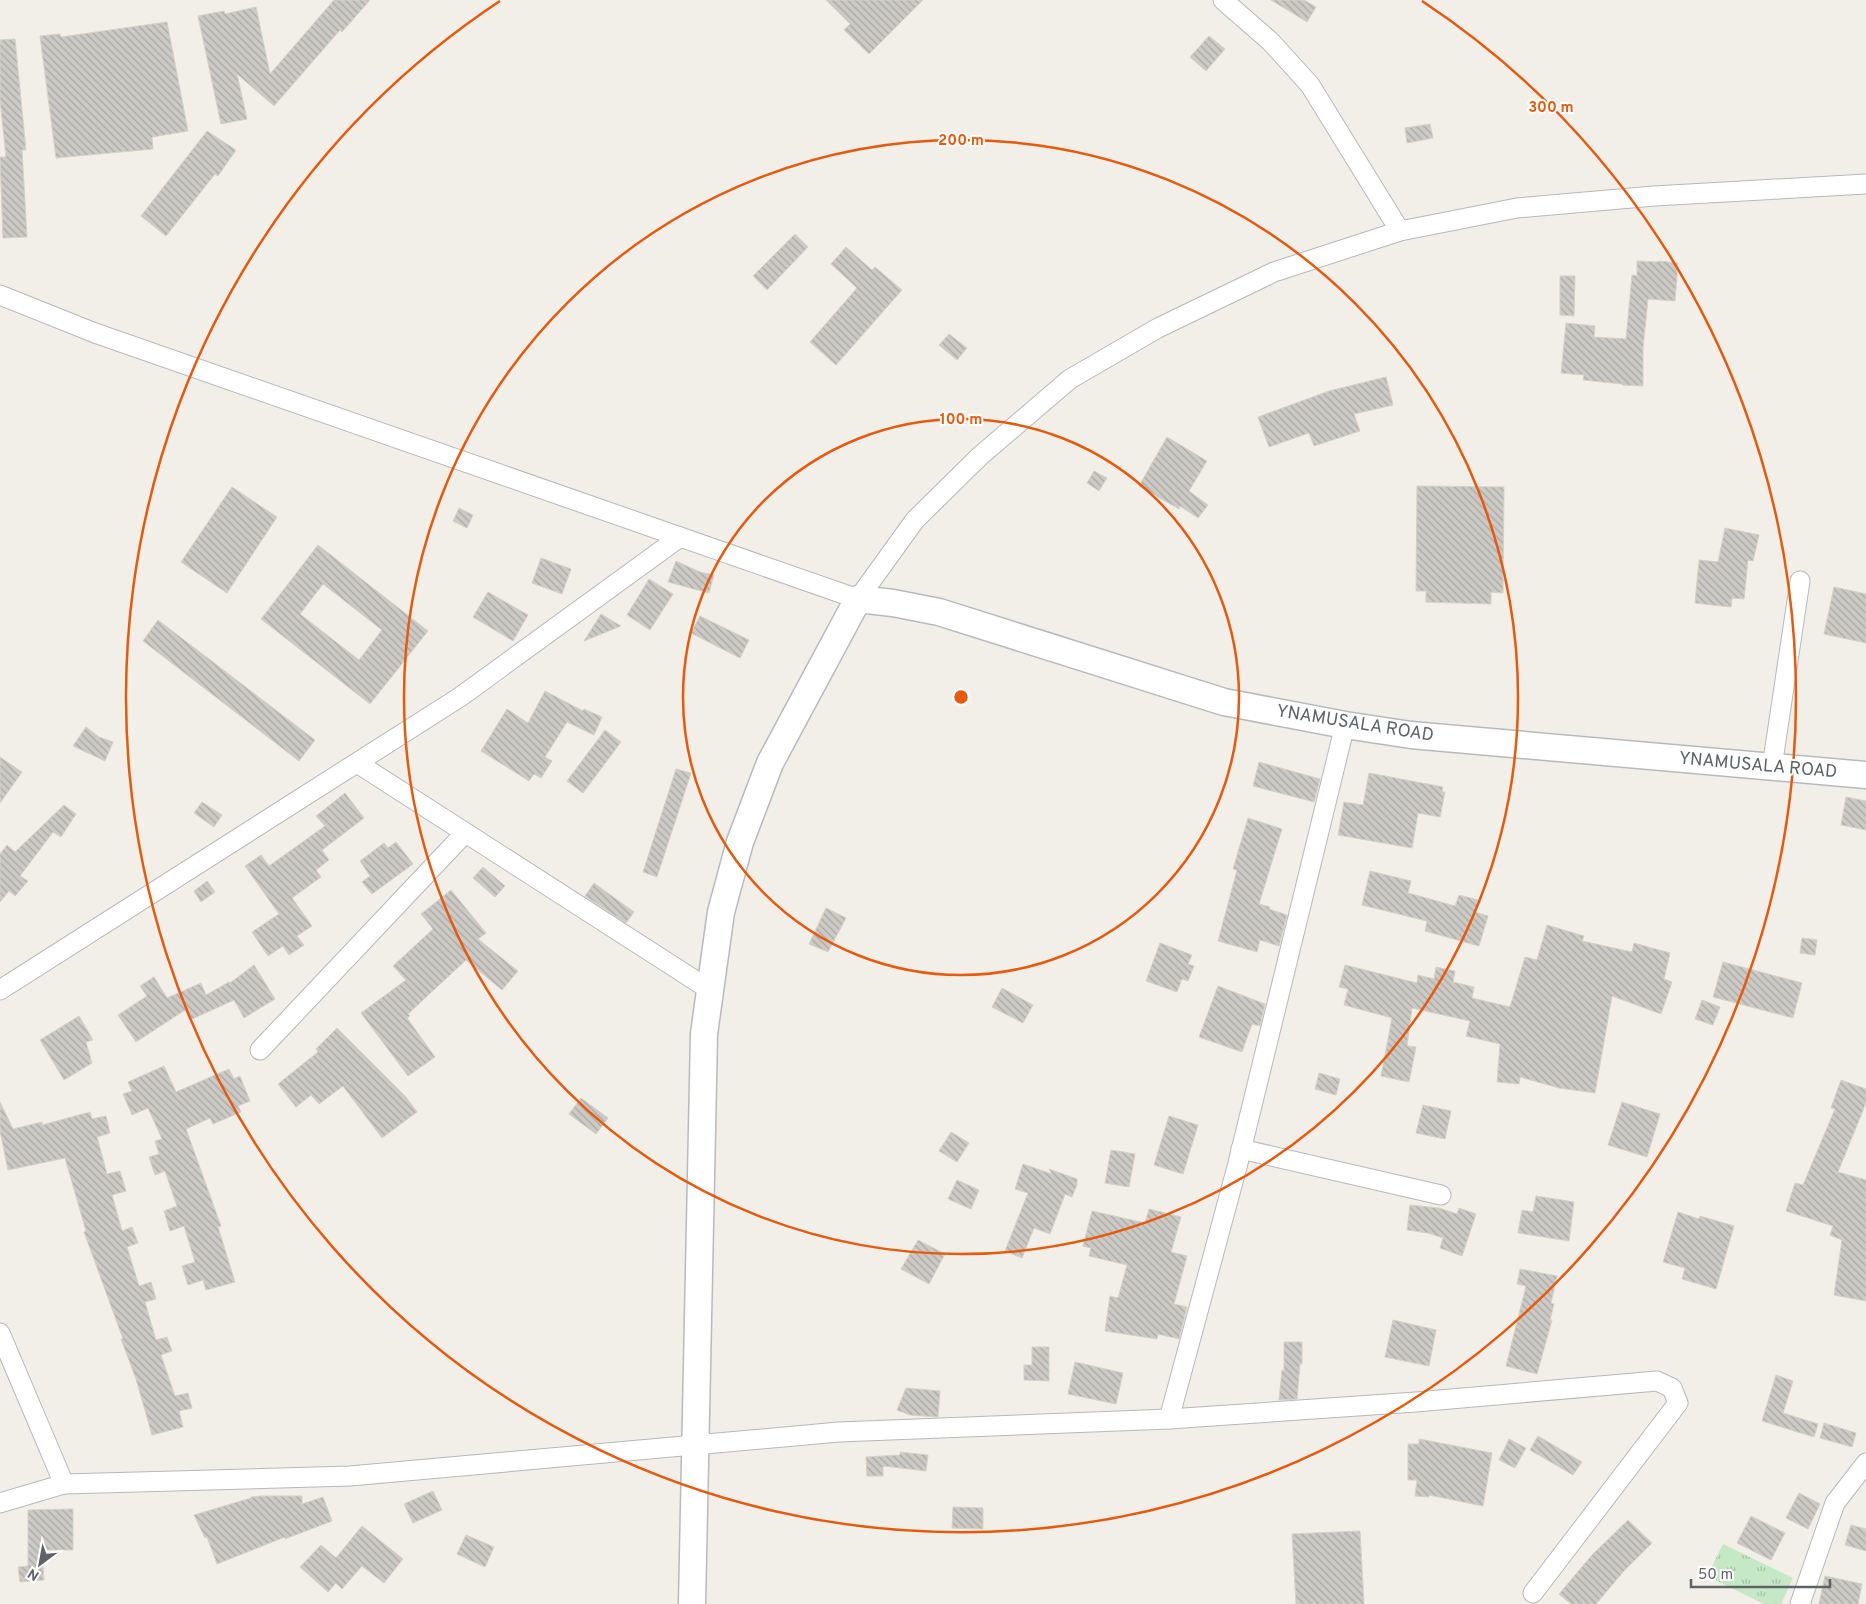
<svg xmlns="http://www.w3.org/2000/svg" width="1866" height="1604" font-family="Overpass,sans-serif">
  <defs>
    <pattern id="grass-tufts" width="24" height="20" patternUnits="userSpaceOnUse" patternTransform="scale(1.25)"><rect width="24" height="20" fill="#c5e8c5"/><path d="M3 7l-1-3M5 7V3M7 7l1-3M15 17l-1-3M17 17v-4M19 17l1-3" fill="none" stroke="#a3c0a4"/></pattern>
    <pattern id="building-back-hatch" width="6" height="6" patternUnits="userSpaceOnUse" patternTransform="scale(1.25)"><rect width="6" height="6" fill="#cccac5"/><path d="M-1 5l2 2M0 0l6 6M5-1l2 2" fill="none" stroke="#a9a8a4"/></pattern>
  </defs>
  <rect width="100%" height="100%" fill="#f1efe8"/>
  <path fill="url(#grass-tufts)" d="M1723,1544l70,34 -12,26h-17l-57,-28z"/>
  <g fill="url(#building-back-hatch)" stroke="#d6d1c6" fill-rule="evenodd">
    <path d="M334,0h36l-28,32 -2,-2 -66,76 -37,-32 10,45 -26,5 -23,-108 26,-5 1,3 31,-7 14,67z"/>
    <path d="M826,0h97l-54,54 -25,-24 6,-6z"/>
    <path d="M1271,0h33l12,7 -9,15z"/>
    <path d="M167,22l21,109 -36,6 1,12 -97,9 -16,-122 20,-2 1,3z"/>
    <path d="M1209,36l16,13 -19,22 -16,-14z"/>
    <path d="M15,39l11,111h-4l5,87 -24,1 -3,-81h6l-6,-57v-60z"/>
    <path d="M1430,124l3,14 -26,5 -2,-15z"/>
    <path d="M207,131l29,19 -18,26 -3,-2 -49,62 -25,-20z"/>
    <path d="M795,234l13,13 -41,43 -14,-14z"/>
    <path d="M846,247l26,23 3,-3 27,23 -66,75 -26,-23 47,-54 -26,-24z"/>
    <path d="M1637,261l21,1v-1l20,2 -3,38 -27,-2 -5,49v38l-21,-1v-1l-39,-4 1,-5 -23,-2 5,-50 29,3 -1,11 32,2 6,-64 5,1z"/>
    <path d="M1560,276h15l-1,40 -14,-1z"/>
    <path d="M949,334l18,14 -10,12 -18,-15z"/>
    <path d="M1386,377l7,28 -39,9 6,17 -46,15 -5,-13 -40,14 -11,-30 71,-26z"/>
    <path d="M1167,437l40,24 -18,30 19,14 -10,13 -18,-12 -1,3 -40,-23z"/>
    <path d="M1094,471l13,7 -8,13 -12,-8z"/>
    <path d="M1417,486l87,1 -1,106 -12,-1v12l-65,-2v-11h-10z"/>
    <path d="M232,487l45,30 -50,76 -46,-31z"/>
    <path d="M459,508l14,7 -6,13 -14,-7z"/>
    <path d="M1725,528l34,7 -6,26 -5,-1 -4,39 -12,-1 -1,9 -36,-4 4,-43 19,2z"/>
    <path d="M318,545l110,86 -58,73 -109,-85zM323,584l59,46 -23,30 -59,-46z"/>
    <path d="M541,558l30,11 -9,25 -30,-11z"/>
    <path d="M676,561l24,11 14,3 -5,18 -41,-11z"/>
    <path d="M649,579l24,15 -23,36 -23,-15z"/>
    <path d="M1834,587l32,7v49l-42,-9z"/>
    <path d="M488,592l40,23 -15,26 -40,-24z"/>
    <path d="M601,614l20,12 -37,15z"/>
    <path d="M700,616l49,24 -9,18 -49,-25z"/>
    <path d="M158,620l157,120 -16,21 -156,-120z"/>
    <path d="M545,691l38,20 1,-2 18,8 -8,18 -27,-13 -22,35 7,4 -11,17 -7,-4 -5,7 -48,-30 26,-42 21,14z"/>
    <path d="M86,727l13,10 14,5 -8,19 -32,-15z"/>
    <path d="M605,730l16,12 -38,51 -16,-12z"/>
    <path d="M0,757l22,15 -22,31z"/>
    <path d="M1259,762l61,17 -6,23 -61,-16z"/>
    <path d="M676,769l15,4 -34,104 -14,-5z"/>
    <path d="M1369,773l74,14 -1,5h3l-5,25 -22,-4 -6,35 -74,-13 6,-33 19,3z"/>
    <path d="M345,793l19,25 -42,32 7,10 -13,10 5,7 -29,21 20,28 -15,10 7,9 -15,10 -6,-9 -15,10 -16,-24 27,-18 -34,-48 16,-11 8,11 56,-40 -9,-10z"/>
    <path d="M1846,797l20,4v29l-25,-5z"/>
    <path d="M202,802l20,13 -8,12 -20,-14z"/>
    <path d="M64,805l12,9 -15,23 -8,-5 -33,44 8,5 -13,15 -6,-5 -9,11v-48l7,-9 8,7z"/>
    <path d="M1248,818l34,11 -23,75 11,3 -1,2 18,6 -8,31 -19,-6 -3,12 -39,-11 19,-71 -4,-1z"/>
    <path d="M396,842l17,22 -41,30 -10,-12 8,-6 -10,-15 24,-18 4,5z"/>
    <path d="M483,867l22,19 -10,11 -22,-19z"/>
    <path d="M1370,871l41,10 -3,12 47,13 4,-11 19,5 -3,12 13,4 -9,30 -54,-15 2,-10 -65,-16z"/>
    <path d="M207,881l8,11 -14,10 -7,-11z"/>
    <path d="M594,883l40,29 -8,11 -41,-27z"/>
    <path d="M451,890l35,43 -8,6 40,32 -16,19 -36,-30 -58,54 2,2 -3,2 28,39 -27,19 -47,-63 45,-33 -13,-14 40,-37 -12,-15z"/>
    <path d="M826,908l20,10 -18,34 -19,-8z"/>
    <path d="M1547,925l37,11 -2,5 50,11 2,-9 36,10 -6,26 8,3 -11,32 -49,-18 -17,97 -36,-5 -39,-11 -1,7 -22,-2 3,-38 -34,-8 4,-15 -58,-13 -5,38 9,1 -7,35 -28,-6 11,-58 -48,-13 4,-16 -9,-2 6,-22 72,18 1,-8 16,4 2,-12 19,4 -2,11 21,5 -2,11 38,9 15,-50 12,3z"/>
    <path d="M1802,938l15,2 -2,15 -15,-2z"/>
    <path d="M1160,943l32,12 -4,9 6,2 -6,15 -6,-2 -5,13 -31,-11z"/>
    <path d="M1723,962l79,21 -9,35 -80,-21z"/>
    <path d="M254,965l21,34 -31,19 -10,-18 -44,20 -5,-10 -49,32 -18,-27 29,-19 -7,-10 14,-9 13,21 34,-15 5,12 23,-13 1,1z"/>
    <path d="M1218,986l47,18 -5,22 -8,-2 -10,28 -43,-15z"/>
    <path d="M1002,988l31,17 -10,18 -31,-16z"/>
    <path d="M1702,1000l18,7 -7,18 -18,-6z"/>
    <path d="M79,1016l14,24 -7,2 6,21 -28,17 -24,-40z"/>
    <path d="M337,1028l69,69 11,15 -35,26 -39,-52 -24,18 -8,-9 -15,12 -18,-23 40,-32 -2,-3z"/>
    <path d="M164,1066l12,26 53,-23 5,10 6,-3 10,25 -12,5 3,6 -28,12 -3,-6 -24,11 35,97 -3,1 17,55 -29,8 -3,-10 -15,5 -6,-19 13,-4 -11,-36 -14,5 -6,-20 13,-5 -12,-35 -10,4 -6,-18 10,-3 -4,-13 7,-2 -14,-31 -16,7 -9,-21 9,-3 -4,-9z"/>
    <path d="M1319,1073l21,6 -4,16 -21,-6z"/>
    <path d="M1841,1080l25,9v14l-28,69 28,8v121l-32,-6 8,-55 -12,-5 3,-9 -47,-15 9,-28 8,2 32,-76 -4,-1z"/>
    <path d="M581,1098l27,20 -12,16 -27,-20z"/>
    <path d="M0,1102l13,27 29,-7v3l48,-13 2,7 14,-3 4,17 -13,4 10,37 13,-3 6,20 -14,4 10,36 10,-4 6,16 -11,4 12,39 12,-4 5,17 -11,3 11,38 11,-3 5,14 -11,4 14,41 13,-3 4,15 -13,3 4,16 -31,8 -16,-56 -15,-40h2l-39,-107 2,-1 -21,-73 -57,12 -8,-39z"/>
    <path d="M1622,1102l38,12 -13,43 -39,-12z"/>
    <path d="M1423,1105l28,6 -6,28 -29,-6z"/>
    <path d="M1169,1116l29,9 -15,49 -29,-9z"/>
    <path d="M951,1132l18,11 -12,19 -18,-11z"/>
    <path d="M1111,1150l24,4 -6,33 -24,-4z"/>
    <path d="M1023,1164l29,10 -3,-5 28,10v6l-5,12 -7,-3 -15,40 -16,-6 -12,30 -17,-7 23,-58 -13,-4z"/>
    <path d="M957,1180l22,10 -8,19 -23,-10z"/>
    <path d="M1536,1196l38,6 -5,39 -51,-8 4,-23 11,2z"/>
    <path d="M1410,1205l29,3 18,6 2,-6 17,6 -14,42 -22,-8 3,-10 -15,-5 -21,-3z"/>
    <path d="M1149,1209l32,8 -10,35 16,4 -13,48 13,3 -8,32 -21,-5 -1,5 -52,-8 5,-35 8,2 9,-33 -38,-9 2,-8 -8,-2 9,-35 53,12z"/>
    <path d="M1678,1212l21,7 1,-3 34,10 -18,63 -34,-10 3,-11 -22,-6z"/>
    <path d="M918,1240l27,14 -16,30 -28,-15z"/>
    <path d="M1520,1269l37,7 -6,27 3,1 -4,16h2l-15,54 -31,-8 20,-80 -9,-2z"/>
    <path d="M1393,1320l43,10 -7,36 -44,-9z"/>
    <path d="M1284,1342h18v22h-2l-3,35 -18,1 3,-30 2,1z"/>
    <path d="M1032,1347h17v34l-25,-1v-15h8z"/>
    <path d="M1075,1362l48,11 -7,31 -48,-10z"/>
    <path d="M1776,1375l17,6 -10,32 35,11 -4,13 -52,-16z"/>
    <path d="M906,1388l34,3 -2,26 -28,-2 -13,-5z"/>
    <path d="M1824,1423l32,10 -4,14 -32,-9z"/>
    <path d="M1538,1436l44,26 -9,13 -43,-25z"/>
    <path d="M1419,1439l73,14 -9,53 -54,-11v2l-14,-1 2,-16h-9v-36h11z"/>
    <path d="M1509,1439l17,9 -11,20 -16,-8z"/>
    <path d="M900,1452l28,3 -2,16 -43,-5v10h-16l-1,-19 34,-2z"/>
    <path d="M433,1491l9,19 -29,13 -9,-19z"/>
    <path d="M1799,1493l21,11 -12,25 -22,-11z"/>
    <path d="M261,1496h41v8l21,-7 9,24 -47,18v-2l-68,27 -10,-27 -2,1 -11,-23 57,-17v-1z"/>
    <path d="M953,1507l30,1v21l-31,-1z"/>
    <path d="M73,1509v41h-31l2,30 -24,2 -2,-15 10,-1v-56z"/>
    <path d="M1751,1516l34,17 -14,27 -34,-17z"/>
    <path d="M1628,1520l24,23 -28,28 -28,33h-25l-12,-10 33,-39z"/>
    <path d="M1851,1525l15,4v22l-21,-6z"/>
    <path d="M362,1526l41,33 -19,24 -22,-17 -20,23 -6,-6 -8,9 -28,-25 21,-22 15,13z"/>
    <path d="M1360,1531l4,73h-68l-4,-70z"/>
    <path d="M466,1535l28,12 -9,20 -28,-13z"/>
    <path d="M1825,1576l37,8 -4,20h-39z"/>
  </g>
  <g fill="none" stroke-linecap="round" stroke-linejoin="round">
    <g stroke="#b5b8bc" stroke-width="21">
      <g id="street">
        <path d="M1223,0l47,41 40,44 90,146"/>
        <path d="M0,295l95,38 763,266 57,-79 65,-64 90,-77 88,-51 116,-56 126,-41 117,-23 137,-12 212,-12"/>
        <path d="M357,763l353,227"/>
        <path d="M1772,767l28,-186"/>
        <path d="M0,990l460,-293 220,-160"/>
        <path d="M260,1050l205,-217"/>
        <path d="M1241,1149l200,46"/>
        <path d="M0,1333l64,151 -64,19"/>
        <path d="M1169,1419l68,-252 108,-442"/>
        <path d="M64,1484l286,-8 489,-44 330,-13 247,-17 241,-21 15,7 6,15 -145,190"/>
        <path d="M1800,1604l35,-101 31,-40"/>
      </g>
    </g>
    <g stroke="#b6babf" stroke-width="29">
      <path id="secondary" d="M692,1604l12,-570 17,-122 19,-70 30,-79 88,-164 35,4 46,9 285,90 121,23 66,10 455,40"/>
    </g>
    <use href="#street" stroke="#fff" stroke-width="19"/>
    <use href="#secondary" stroke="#fff" stroke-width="26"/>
  </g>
  <g fill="none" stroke="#e8590c" stroke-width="2.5">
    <circle cx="961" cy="697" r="278"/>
    <circle cx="961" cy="697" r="557"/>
    <path d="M1422 1A835 835 0 1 1 500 1"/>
  </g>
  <g text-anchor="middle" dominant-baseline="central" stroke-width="4" stroke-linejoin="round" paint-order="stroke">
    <g font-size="18" fill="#5f6368" stroke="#fff">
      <text transform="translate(1355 724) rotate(9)">YNAMUSALA ROAD</text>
      <text transform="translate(1758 766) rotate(5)">YNAMUSALA ROAD</text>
    </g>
  </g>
  <circle cx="961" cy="697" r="8" fill="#e8590c" stroke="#fff" stroke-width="2.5"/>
  <g font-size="15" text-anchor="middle" font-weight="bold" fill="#e8590c" stroke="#fff" stroke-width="4" stroke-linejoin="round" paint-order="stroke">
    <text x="1551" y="112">300 m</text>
    <text x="961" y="145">200 m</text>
    <text x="961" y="424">100 m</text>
  </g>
  <g transform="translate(40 1564) rotate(212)" stroke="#ffffff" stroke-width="4" paint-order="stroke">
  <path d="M0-4L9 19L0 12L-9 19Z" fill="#5f6368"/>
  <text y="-8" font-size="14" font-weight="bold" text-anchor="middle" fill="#5f6368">N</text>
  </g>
  <path d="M1691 1579v8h139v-8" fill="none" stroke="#5f6368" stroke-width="2.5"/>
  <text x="1698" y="1579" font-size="15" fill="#5f6368" stroke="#ffffff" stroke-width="4" paint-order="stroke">50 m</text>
</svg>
